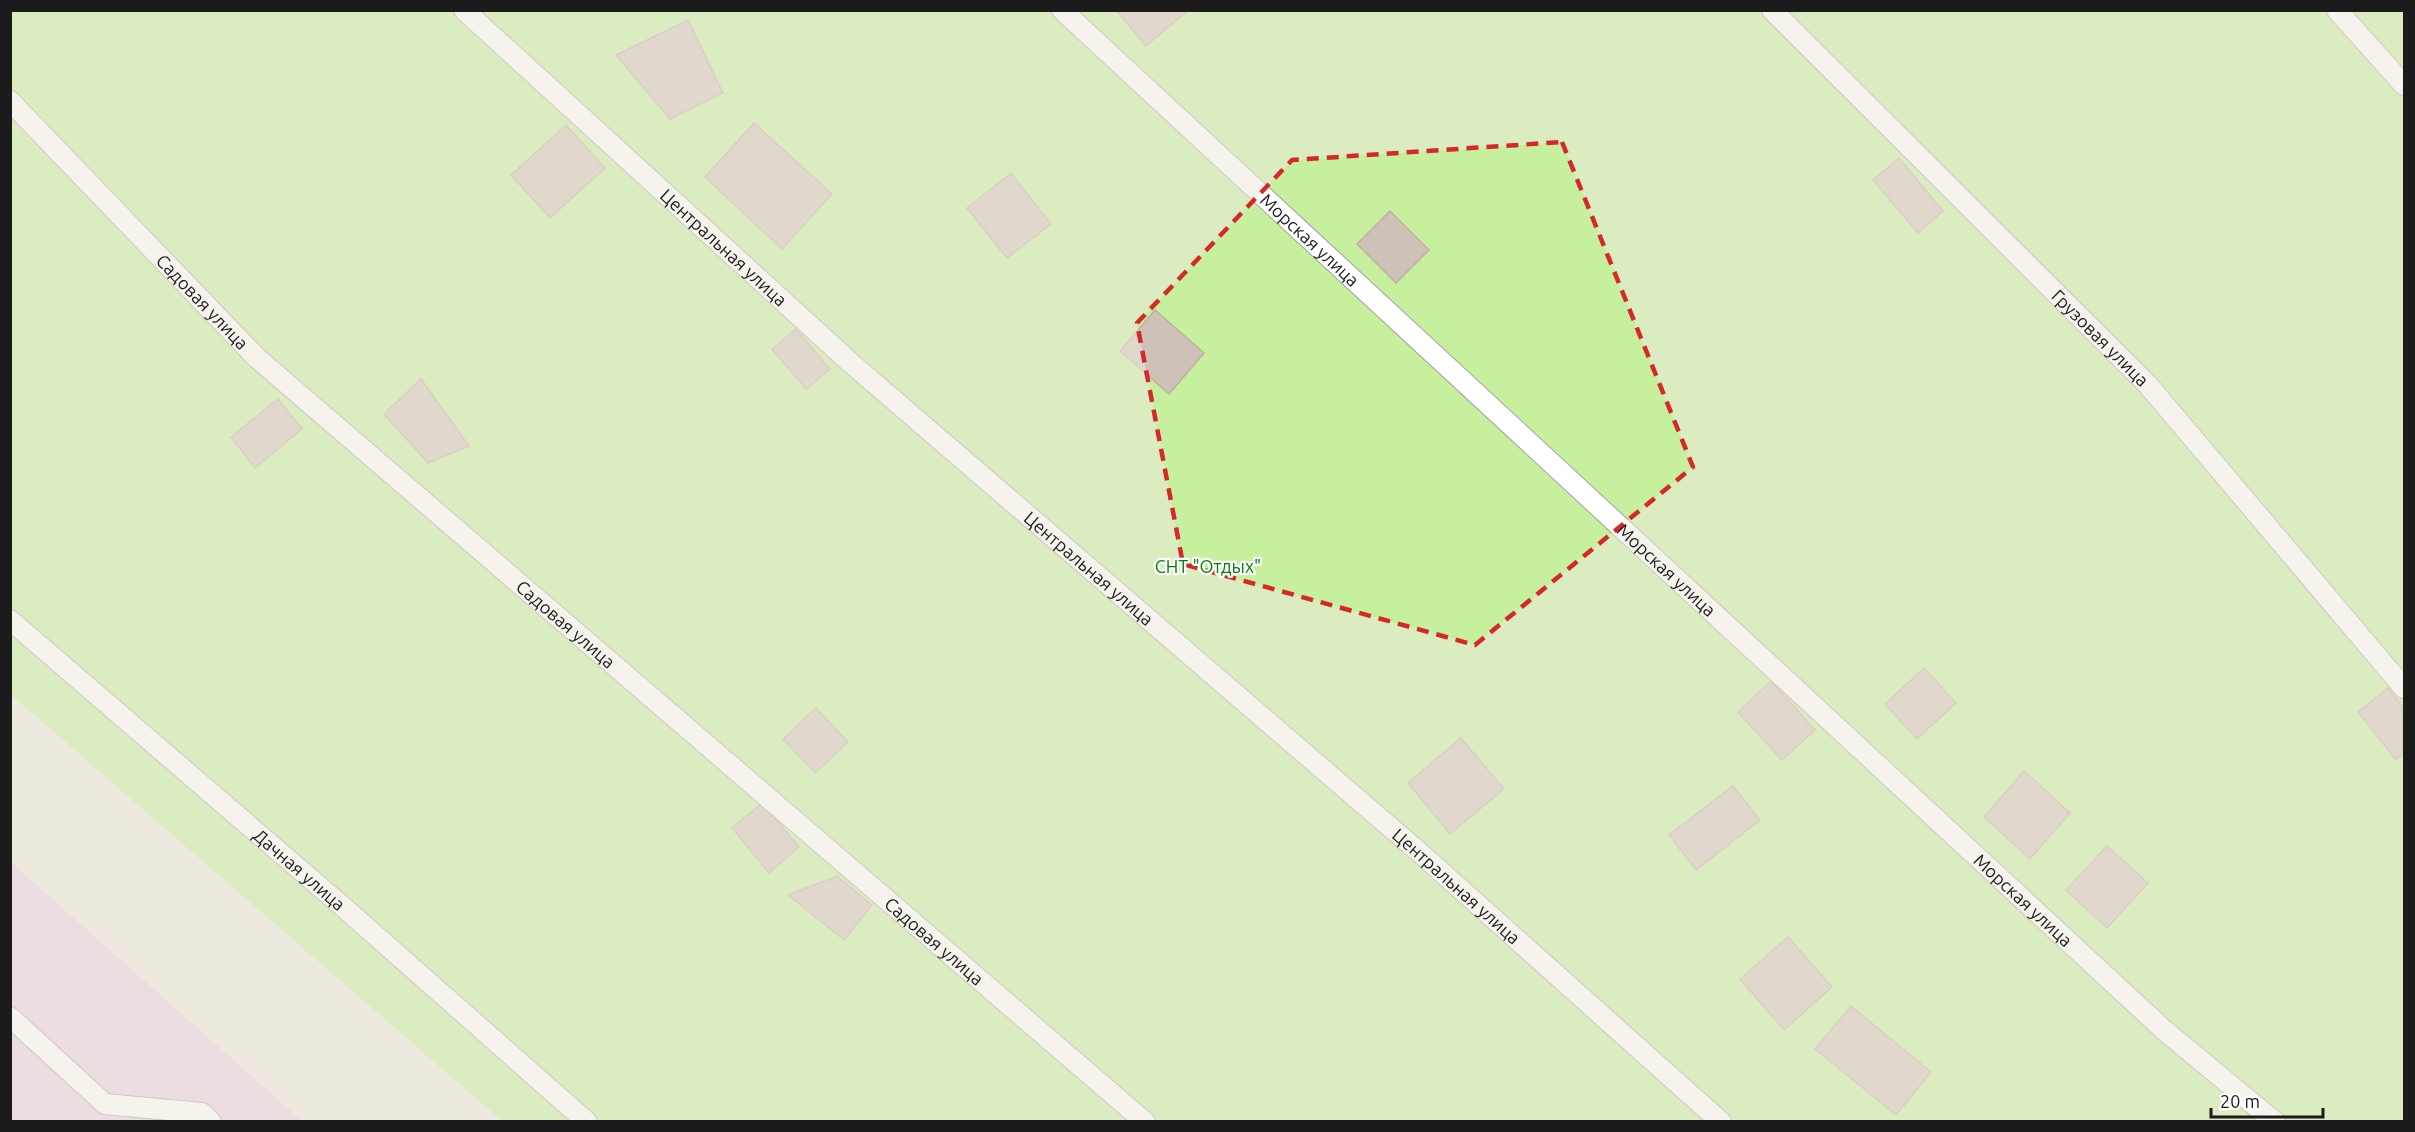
<svg xmlns="http://www.w3.org/2000/svg" width="2415" height="1132" font-family="Ubuntu,sans-serif">
  <rect width="100%" height="100%" fill="#eee9df"/>
  <path fill="#e8d0e3" d="M11,862l291,259h-291z"/>
  <path fill="#c6ef9e" d="M11,11h2393v1110h-1902l-491,-426z"/>
  <g fill="#cec1b8" stroke="#c1aea0" stroke-width="1.5">
    <path d="M1116,10h67l2,3 -39,33z"/>
    <path d="M688,20l35,73 -53,26 -54,-64z"/>
    <path d="M754,123l78,71 -50,55 -77,-72z"/>
    <path d="M566,125l39,43 -55,50 -39,-43z"/>
    <path d="M1899,158l44,53 -25,22 -45,-53z"/>
    <path d="M1011,173l40,51 -44,34 -40,-50z"/>
    <path d="M1390,211l39,39 -33,33 -39,-39z"/>
    <path d="M1155,310l49,43 -35,41 -49,-43z"/>
    <path d="M796,329l34,40 -24,20 -34,-40z"/>
    <path d="M421,379l48,67 -41,17 -44,-49z"/>
    <path d="M278,399l24,30 -47,39 -24,-31z"/>
    <path d="M1924,668l32,35 -39,36 -32,-35z"/>
    <path d="M1771,681l44,49 -33,30 -44,-48z"/>
    <path d="M2388,688l16,21v44l-8,7 -38,-48z"/>
    <path d="M816,708l32,34 -33,31 -32,-34z"/>
    <path d="M1461,738l43,51 -54,45 -42,-51z"/>
    <path d="M2024,771l46,42 -40,46 -46,-42z"/>
    <path d="M1733,786l27,34 -64,50 -27,-35z"/>
    <path d="M762,803l37,44 -30,26 -37,-45z"/>
    <path d="M2107,846l41,37 -41,45 -41,-38z"/>
    <path d="M837,876l35,29 -28,35 -56,-45z"/>
    <path d="M1788,937l44,50 -48,43 -44,-51z"/>
    <path d="M1851,1006l80,66 -35,43 -81,-66z"/>
  </g>
  <g fill="none" stroke-linecap="round" stroke-linejoin="round">
    <g stroke="#a2a2a2" stroke-width="22">
      <g id="service">
        <path id="s1" d="M464,10l388,354 567,488 302,270"/>
        <path id="s2" d="M1062,10l1102,1020 111,92"/>
        <path id="s3" d="M1772,10l376,375 256,303"/>
        <path d="M2337,10l67,75"/>
        <path id="s4" d="M10,101l247,257 888,764"/>
        <path id="s5" d="M10,620l331,285 246,217"/>
        <path d="M10,1017l95,87 97,9 9,9"/>
      </g>
    </g>
    <use href="#service" stroke="#fff" stroke-width="20"/>
  </g>
  <path d="M0 0H2415V1132H0ZM1562,142l131,325 -218,178 -292,-81 -46,-241 155,-163z" fill="#eee9df" fill-opacity=".55" fill-rule="evenodd"/>
  <path fill="none" stroke="#d62828" stroke-width="4.5" stroke-dasharray="12 8" stroke-linejoin="round" d="M1562,142l131,325 -218,178 -292,-81 -46,-241 155,-163z"/>
  <g text-anchor="middle" dominant-baseline="central" stroke-width="4.5" stroke-linejoin="round" paint-order="stroke">
    <g font-size="18" fill="#1b1b1b" stroke="#fff">
      <text stroke="none"><textPath href="#s2" startOffset="338">Морская улица</textPath></text>
      <text stroke="none"><textPath href="#s1" startOffset="352">Центральная улица</textPath></text>
      <text stroke="none"><textPath href="#s4" startOffset="278">Садовая улица</textPath></text>
      <text stroke="none"><textPath href="#s3" startOffset="464">Грузовая улица</textPath></text>
      <text stroke="none"><textPath href="#s1" startOffset="838">Центральная улица</textPath></text>
      <text stroke="none"><textPath href="#s2" startOffset="824">Морская улица</textPath></text>
      <text stroke="none"><textPath href="#s4" startOffset="764">Садовая улица</textPath></text>
      <text stroke="none"><textPath href="#s5" startOffset="382">Дачная улица</textPath></text>
      <text stroke="none"><textPath href="#s1" startOffset="1324">Центральная улица</textPath></text>
      <text stroke="none"><textPath href="#s2" startOffset="1310">Морская улица</textPath></text>
      <text stroke="none"><textPath href="#s4" startOffset="1250">Садовая улица</textPath></text>
    </g>
    <g font-size="18" fill="#00810a" stroke="#fff">
      <text x="1208" y="566">СНТ "Отдых"</text>
    </g>
  </g>
  <rect width="2415" height="1132" fill="none" stroke="#1b1b1b" stroke-width="24"/>
  <path d="M2211 1108v9h112v-9" fill="none" stroke="#1b1b1b" stroke-width="3"/>
  <text x="2220" y="1108" font-size="18" fill="#1b1b1b" stroke="#ffffff" stroke-width="4.5" paint-order="stroke">20 m</text>
</svg>
